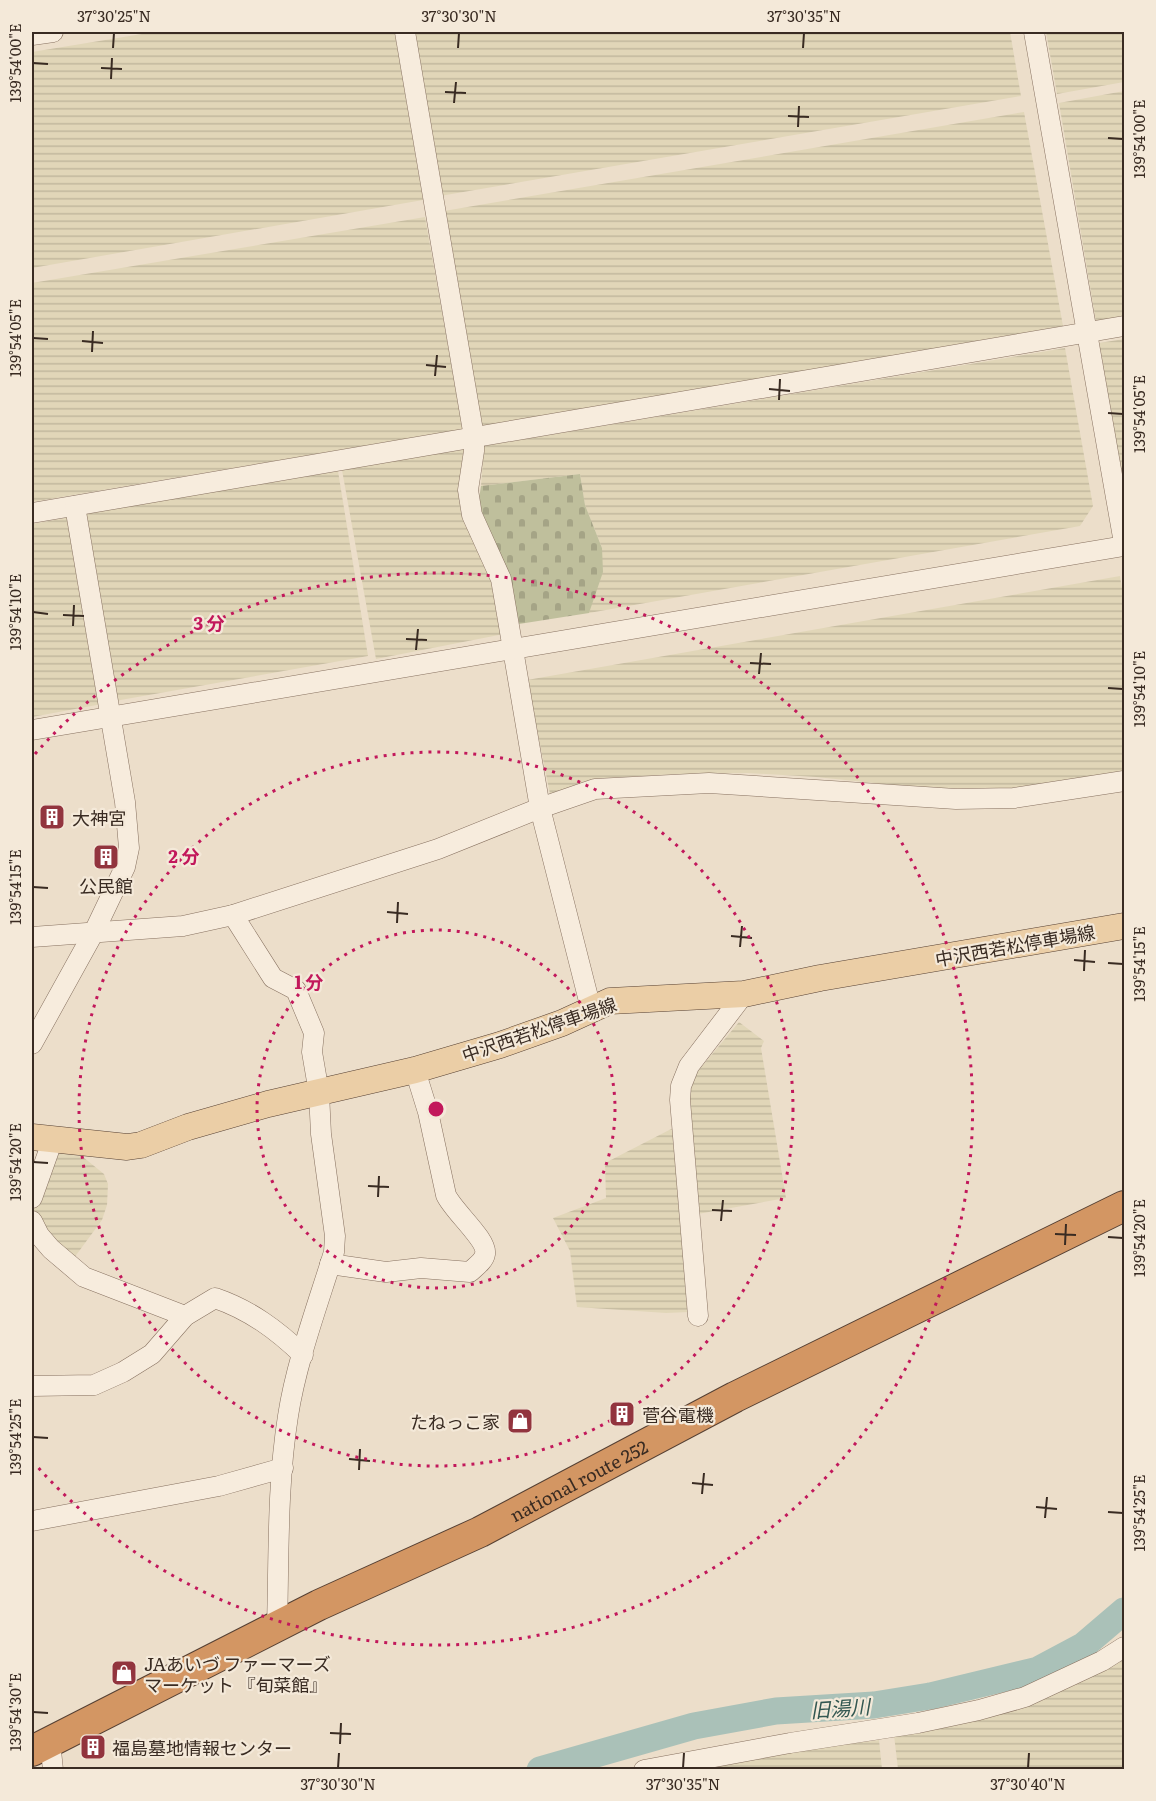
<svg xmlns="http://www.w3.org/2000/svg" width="1156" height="1801" font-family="Literata,'Noto Sans JP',serif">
  <defs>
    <pattern id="farmland-rules" width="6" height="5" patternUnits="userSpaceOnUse" patternTransform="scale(1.5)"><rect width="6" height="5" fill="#e1d6b8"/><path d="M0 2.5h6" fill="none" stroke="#c2b89e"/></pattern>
    <pattern id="cemetery-stones" width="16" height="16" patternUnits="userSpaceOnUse" patternTransform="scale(1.5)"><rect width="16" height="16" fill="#bfbf9c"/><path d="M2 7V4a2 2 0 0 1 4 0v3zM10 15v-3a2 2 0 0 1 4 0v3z" fill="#a5a486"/></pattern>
  </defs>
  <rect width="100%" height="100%" fill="#ecdeca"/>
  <g fill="url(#farmland-rules)">
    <path d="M154,32h241l28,168 -391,68v-216z"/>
    <path d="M413,32h597l11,64 -581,100z"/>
    <path d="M1046,32h78v50l-67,12z"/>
    <path d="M1124,91v227l-28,4 -37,-219z"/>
    <path d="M1024,112l39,214 -583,102 -36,-217z"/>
    <path d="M425,217l38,212 -431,73v-219z"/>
    <path d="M1124,339v154l-25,-150z"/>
    <path d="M1065,348l28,158 -13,20 -491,87 13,-65 -17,-43 -5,-31 -99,12 3,-40z"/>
    <path d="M469,448l-5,42 34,92 6,52 -128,25 -34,-189z"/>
    <path d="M338,471l30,185 -253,45 -32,-187z"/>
    <path d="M71,517l31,187 -70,13v-193z"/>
    <path d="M1120,576l4,25v170l-104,17h-97l-107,-11 -69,-4 -71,1 -70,4 -20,3 -36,13 -23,-114z"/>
    <path d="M739,1022l25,19 -3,7 25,150 -88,16 -8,-117 1,-14 7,-12z"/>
    <path d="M677,1126l12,186 -23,1 -89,-6 -7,-56 -17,-33 53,-20 -1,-35z"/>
    <path d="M62,1153l21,4 21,17 4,10 -1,21 -5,15 -28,38 -28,-23 -9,-14 -3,-11 2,-9 20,-47z"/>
    <path d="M1124,1656v113h-226l-4,-34z"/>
    <path d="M879,1740l3,29 -203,1 74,-14z"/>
  </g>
  <path fill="url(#cemetery-stones)" d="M580,474l5,31 17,43 1,24 -14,41 -70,11 -14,-52 -27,-67 3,-19z"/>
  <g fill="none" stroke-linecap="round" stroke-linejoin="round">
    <path stroke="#aac1b8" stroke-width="27" d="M540,1770l154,-44 82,-15 98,-6 56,-9 108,-26 45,-24 41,-35"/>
    <g stroke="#877160" stroke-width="21">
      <g id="minor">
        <path d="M405,32l69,405v14l-6,39 4,25 29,64 39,229 51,201"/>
        <path d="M1034,32l90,511"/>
        <path d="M32,35l21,-3"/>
        <path d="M32,513l1092,-187"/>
        <path d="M32,730l1092,-184"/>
        <path d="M233,915l40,63 23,12 18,43 -2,19 7,41 2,41 14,102 -1,16c-16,52 -38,111 -46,164 -11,69 -9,141 -11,211"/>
        <path d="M32,937l151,-11 50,-11 205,-66 102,-41 55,-19 114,-6 247,16 58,-1 110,-17"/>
        <path d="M32,1044l62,-112 31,-65 4,-19 -4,-46 -50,-296"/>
        <path d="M32,1198l21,-59"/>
        <path d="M32,1221l7,14 12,14 33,28 101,39"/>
        <path d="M330,1264l56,8 35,-4 49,4c5,-5 14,-11 15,-18 3,-14 -32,-43 -39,-59l-18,-83 -13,-42"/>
        <path d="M698,1316l-18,-216 1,-14 8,-20 55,-72"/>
        <path d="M32,1386l62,-1 29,-13 29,-18 33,-38 30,-18c35,12 62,32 88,57"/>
        <path d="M32,1521l187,-35 64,-18"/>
        <path d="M50,1741l3,29"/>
        <path d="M644,1770l146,-27 128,-20 61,-13 46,-13 77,-36 22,-14"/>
      </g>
    </g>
    <g stroke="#564033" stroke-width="27">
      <path id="major" d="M32,1137l95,10 14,-2 47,-18 80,-23 147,-34 85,-25 62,-22 48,-22 134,-7 76,-16 304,-52"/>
    </g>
    <g stroke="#564033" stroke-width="32">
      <g id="highway">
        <path id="s1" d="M32,1751l287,-146 161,-73 255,-135 389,-191"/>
      </g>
    </g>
    <use href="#minor" stroke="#f7ecdd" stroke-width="20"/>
    <use href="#major" stroke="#ebcea6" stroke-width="26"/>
    <use href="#highway" stroke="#d39663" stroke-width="30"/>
  </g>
  <path fill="none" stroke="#392b22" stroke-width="2" d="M113,48l1,-15M458,48l1,-15M803,48l1,-15M33,63l15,1M101,68l21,1M111,79l1,-21M445,92l21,1M454,103l2,-21M788,116l21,1M798,127l1,-21M1108,138l15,1M33,338l15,1M82,341l21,2M92,352l1,-21M426,365l20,2M435,376l2,-21M769,389l21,2M779,400l1,-21M1108,413l15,1M33,612l15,2M63,615l21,1M73,626l1,-21M406,639l21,1M416,650l2,-21M750,663l21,1M759,674l2,-21M1108,688l15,1M33,887l15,1M387,912l21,2M397,923l1,-21M731,936l21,2M740,947l2,-21M1074,960l21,2M1108,963l15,1M1084,971l1,-21M33,1162l15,1M368,1186l21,1M378,1197l1,-21M712,1210l20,1M721,1221l2,-21M1055,1234l21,1M1108,1237l15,1M1065,1245l1,-21M33,1437l15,1M349,1459l21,2M359,1470l1,-21M692,1483l21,2M702,1494l2,-21M1036,1507l21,2M1108,1512l15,1M1045,1518l2,-21M33,1712l15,1M330,1733l21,1M340,1744l1,-21M338,1768l1,-15M683,1768l1,-15M1028,1768l1,-15"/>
  <g fill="none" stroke="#c2185b" stroke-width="3" stroke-dasharray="3 6">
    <circle cx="436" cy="1109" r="179"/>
    <circle cx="436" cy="1109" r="357"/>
    <path d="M35 754A536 536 0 1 1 35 1464"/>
  </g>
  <defs>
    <g id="building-square" transform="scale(1.35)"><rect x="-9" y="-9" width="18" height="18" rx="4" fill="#92343e" stroke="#f4e9d9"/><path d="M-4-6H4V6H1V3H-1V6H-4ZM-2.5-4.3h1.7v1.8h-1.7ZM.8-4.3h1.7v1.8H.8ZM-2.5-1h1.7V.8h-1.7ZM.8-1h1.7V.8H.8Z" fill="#fff"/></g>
    <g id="shop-square" transform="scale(1.35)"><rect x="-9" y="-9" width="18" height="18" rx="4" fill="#92343e" stroke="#f4e9d9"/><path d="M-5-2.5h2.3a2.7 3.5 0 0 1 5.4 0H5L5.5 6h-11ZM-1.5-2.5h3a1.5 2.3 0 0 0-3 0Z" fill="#fff"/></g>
  </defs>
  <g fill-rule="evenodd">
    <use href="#building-square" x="52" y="817"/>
    <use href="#building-square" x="106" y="857"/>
    <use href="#building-square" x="622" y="1414"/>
    <use href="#shop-square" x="520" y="1421"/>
    <use href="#shop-square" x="124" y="1673"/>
    <use href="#building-square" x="93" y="1747"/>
  </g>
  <g text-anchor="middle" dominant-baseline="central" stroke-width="4.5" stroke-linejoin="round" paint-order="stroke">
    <g font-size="18" fill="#392b22" stroke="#f4e9d9" text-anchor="start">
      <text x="72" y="817">大神宮</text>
      <text x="106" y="885" text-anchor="middle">公民館</text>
      <text x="642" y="1414">菅谷電機</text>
      <text x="500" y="1421" text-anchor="end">たねっこ家</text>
      <text x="144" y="1663">JAあいづ ファーマーズ<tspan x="144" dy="21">マーケット 『旬菜館』</tspan></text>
      <text x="112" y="1747">福島墓地情報センター</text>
    </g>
    <g font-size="18" fill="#392b22" stroke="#f4e9d9">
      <text transform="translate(1015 945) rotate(-10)">中沢西若松停車場線</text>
      <text transform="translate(539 1029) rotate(-19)">中沢西若松停車場線</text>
      <text stroke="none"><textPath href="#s1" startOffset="610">national route 252</textPath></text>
    </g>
    <g font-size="20" font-style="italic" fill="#325751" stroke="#f4e9d9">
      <text transform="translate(840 1707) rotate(-4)">旧湯川</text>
    </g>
  </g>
  <circle cx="436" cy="1109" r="9" fill="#c2185b" stroke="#f4e9d9" stroke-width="3"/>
  <g font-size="18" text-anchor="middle" font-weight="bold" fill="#c2185b" stroke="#f4e9d9" stroke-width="4.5" stroke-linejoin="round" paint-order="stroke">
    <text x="209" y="630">3 分</text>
    <text x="184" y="863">2 分</text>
    <text x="309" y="989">1 分</text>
  </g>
  <rect width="1156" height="1801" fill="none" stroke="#f4e9d9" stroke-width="66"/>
  <rect x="33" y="33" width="1090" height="1735" fill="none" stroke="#392b22" stroke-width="2"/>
  <g font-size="15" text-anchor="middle" fill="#392b22">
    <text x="114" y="22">37°30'25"N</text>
    <text x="459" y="22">37°30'30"N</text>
    <text x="804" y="22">37°30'35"N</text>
    <text transform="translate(16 63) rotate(-90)" y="5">139°54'00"E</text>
    <text transform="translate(1140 139) rotate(-90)" y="5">139°54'00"E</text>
    <text transform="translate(16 338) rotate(-90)" y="5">139°54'05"E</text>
    <text transform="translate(1140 414) rotate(-90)" y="5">139°54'05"E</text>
    <text transform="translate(16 612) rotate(-90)" y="5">139°54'10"E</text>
    <text transform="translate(1140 689) rotate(-90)" y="5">139°54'10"E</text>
    <text transform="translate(16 887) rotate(-90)" y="5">139°54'15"E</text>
    <text transform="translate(1140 964) rotate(-90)" y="5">139°54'15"E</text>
    <text transform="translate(16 1162) rotate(-90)" y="5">139°54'20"E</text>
    <text transform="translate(1140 1238) rotate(-90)" y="5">139°54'20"E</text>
    <text transform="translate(16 1437) rotate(-90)" y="5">139°54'25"E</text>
    <text transform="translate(1140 1513) rotate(-90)" y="5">139°54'25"E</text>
    <text transform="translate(16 1712) rotate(-90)" y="5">139°54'30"E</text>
    <text x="338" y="1790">37°30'30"N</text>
    <text x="683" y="1790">37°30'35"N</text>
    <text x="1028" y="1790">37°30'40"N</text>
  </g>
</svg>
